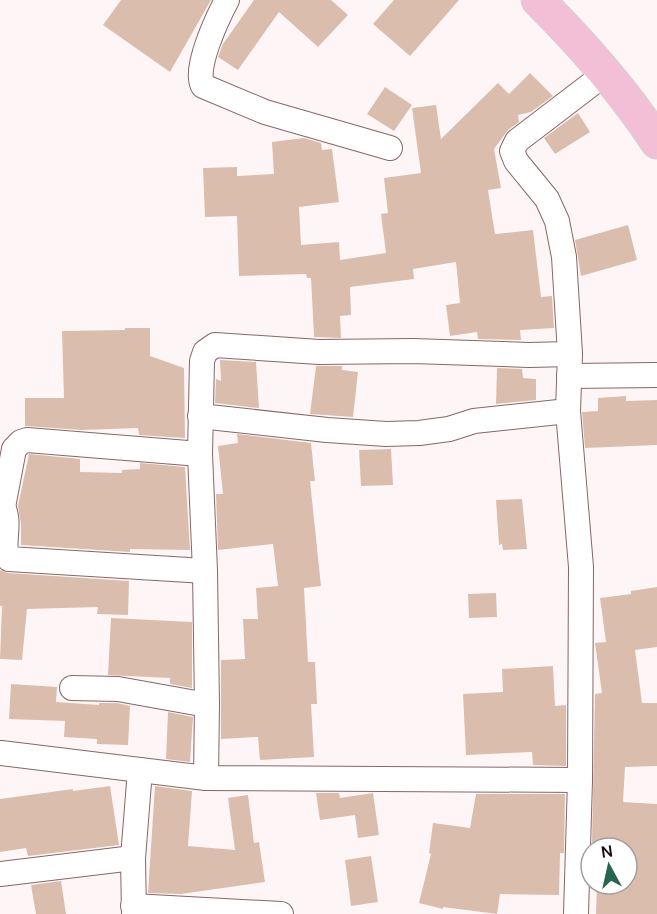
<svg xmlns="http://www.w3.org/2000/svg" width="657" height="914" font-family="Manrope,sans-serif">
  <rect width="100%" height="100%" fill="#fef6f6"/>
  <g fill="#dbbdad">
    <path d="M121,0h90l-41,72 -67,-47z"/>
    <path d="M254,0h77l17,15 -30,32 -39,-35 -41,58 -20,-13 5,-13z"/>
    <path d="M394,0h65l-49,56 -37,-32z"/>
    <path d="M530,73l23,23 -22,16 -13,3 1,7 -11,8 -14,19 7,39 -13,2 7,44 38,-4 8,67 11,-1 2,32 -34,2 1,10 -43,-1 -1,-7 -27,4 -4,-31 14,-2 -4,-41 -43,7 1,10 -64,8 1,28 -11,1 1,22 -27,-1 -3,-59h-4l-1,-4 -67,2 -2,-60 -32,1 -2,-49 34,-1v9l37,-2 -2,-32 32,-4 17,5 1,7 10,-1 7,53 -40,5 2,38 38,-3 1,18 46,-7 -5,-39 7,-1 -4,-35 37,-5 -9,-65 24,-3 5,34 57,-56 11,11z"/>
    <path d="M385,87l27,18 -18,26 -27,-17z"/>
    <path d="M578,113l12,19 -35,22 -11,-16z"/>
    <path d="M628,225l9,35 -56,16 -6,-36z"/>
    <path d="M125,328h25v28l34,12 1,70 -46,-3 -1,-7 -56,2 -57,-4v-28h39l-2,-67 63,-1z"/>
    <path d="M220,360l36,2 3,46 -44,-5 1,-24 5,2z"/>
    <path d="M316,366h26v4l16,2 -5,45 -43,-3z"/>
    <path d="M497,368l25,1 1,9 13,1v21l-40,4z"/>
    <path d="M626,396v5l31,-1v45l-72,3 -3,-36 16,-1v-13z"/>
    <path d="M237,434l74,9 4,38h-5l11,105 -17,2 4,74h7l2,42h-6l3,53 -54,3 -2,-23 -37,2v-79l24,-1 -2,-40h15l-2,-31 22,-2 -5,-42 -55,6 -2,-56h7l-5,-48 20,-3z"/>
    <path d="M391,449l2,36 -32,1 -2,-36z"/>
    <path d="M29,454l51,5v13l42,1v-3l18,-1v-6l45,4 5,83 -60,-1v3l-109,-7v-21l-3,-18z"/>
    <path d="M522,499l5,50 -24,1 -1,-6 -3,1 -3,-45z"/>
    <path d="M0,570l8,3 121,8 -1,34 -31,-1 1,-7 -71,2 -5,51 -22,-1 2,-53h-2z"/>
    <path d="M657,587v60l-22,3 7,53h15v63l-32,1 -2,35 34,2v110h-61l1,-30h30v-40l-35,-2 3,-148 7,-1 -7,-50 11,-1 -6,-44 31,-4v-3z"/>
    <path d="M496,593l1,24 -28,1 -1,-24z"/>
    <path d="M111,618l81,4v66l-22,-4v-6l-62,-3z"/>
    <path d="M553,666l2,40 11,-1v61l-33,-1 -1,-13 -66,3 -3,-61 40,-2 -1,-23z"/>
    <path d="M11,684l46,3 -1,15 43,3v-2h18l13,3 -2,39 -31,-1v-5l-33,-2 1,-16 -56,-2z"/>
    <path d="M168,712l25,5 -3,45 -24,-3z"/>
    <path d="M110,786l9,59 -91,11 -2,-8 -26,4v-53l73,-10v2z"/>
    <path d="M155,786l37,5 -4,55 47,4 -7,-52 20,-3 6,48 5,-1 6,40 -84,12 -33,-1z"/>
    <path d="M316,793h23l1,5 33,-5 6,42 -21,3 -3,-23 -35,5z"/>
    <path d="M476,794h89l-1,59h-4l-1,42 -59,-1 -3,20 -54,-7v2l-24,-6 12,-49 -2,-1 4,-30 37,5z"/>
    <path d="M371,856l7,46 -27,4 -6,-46z"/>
    <path d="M61,881l5,33h-30l-5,-29z"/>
  </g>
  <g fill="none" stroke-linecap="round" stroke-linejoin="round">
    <g stroke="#866766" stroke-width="26">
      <g id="street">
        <path d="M227,0c-9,17 -34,69 -24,86l62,26 125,36"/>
        <path d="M569,376l88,-1"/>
        <path d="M200,416l127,14 59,4 33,-1 30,-4 25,-8 94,-10"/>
        <path d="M0,506l3,1c9,17 -3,40 6,52l196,12"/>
        <path d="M3,507l11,-58 7,-7 6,-2 173,14"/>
        <path d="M72,688l46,1 89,16"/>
        <path d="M1,753l205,25 374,2"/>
        <path d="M206,778l1,-73 -2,-134 -5,-117 2,-93 3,-9 10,-7 104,7 94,-1 116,4 41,-1"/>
        <path d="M0,874l133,-16"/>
        <path d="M133,906l148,8"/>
        <path d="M134,914l-1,-56 7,-88"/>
        <path d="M576,914l4,-134 1,-213 -13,-156 2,-57 -6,-97 -7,-36 -10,-22 -31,-38 -4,-10 5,-10 89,-68"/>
      </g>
    </g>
    <g stroke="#d5d3d3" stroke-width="35">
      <path id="primary" d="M538,0c44,44 85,90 119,142"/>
    </g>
    <use href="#street" stroke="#fff" stroke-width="24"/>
    <use href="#primary" stroke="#f3bfd6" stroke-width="33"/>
  </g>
  <g transform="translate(609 866) rotate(352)"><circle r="28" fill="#ffffff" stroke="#a29e9d" stroke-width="1.5"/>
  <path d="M0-4.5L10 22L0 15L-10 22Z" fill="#276450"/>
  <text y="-9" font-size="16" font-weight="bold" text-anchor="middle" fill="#170c0b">N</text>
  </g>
</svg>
